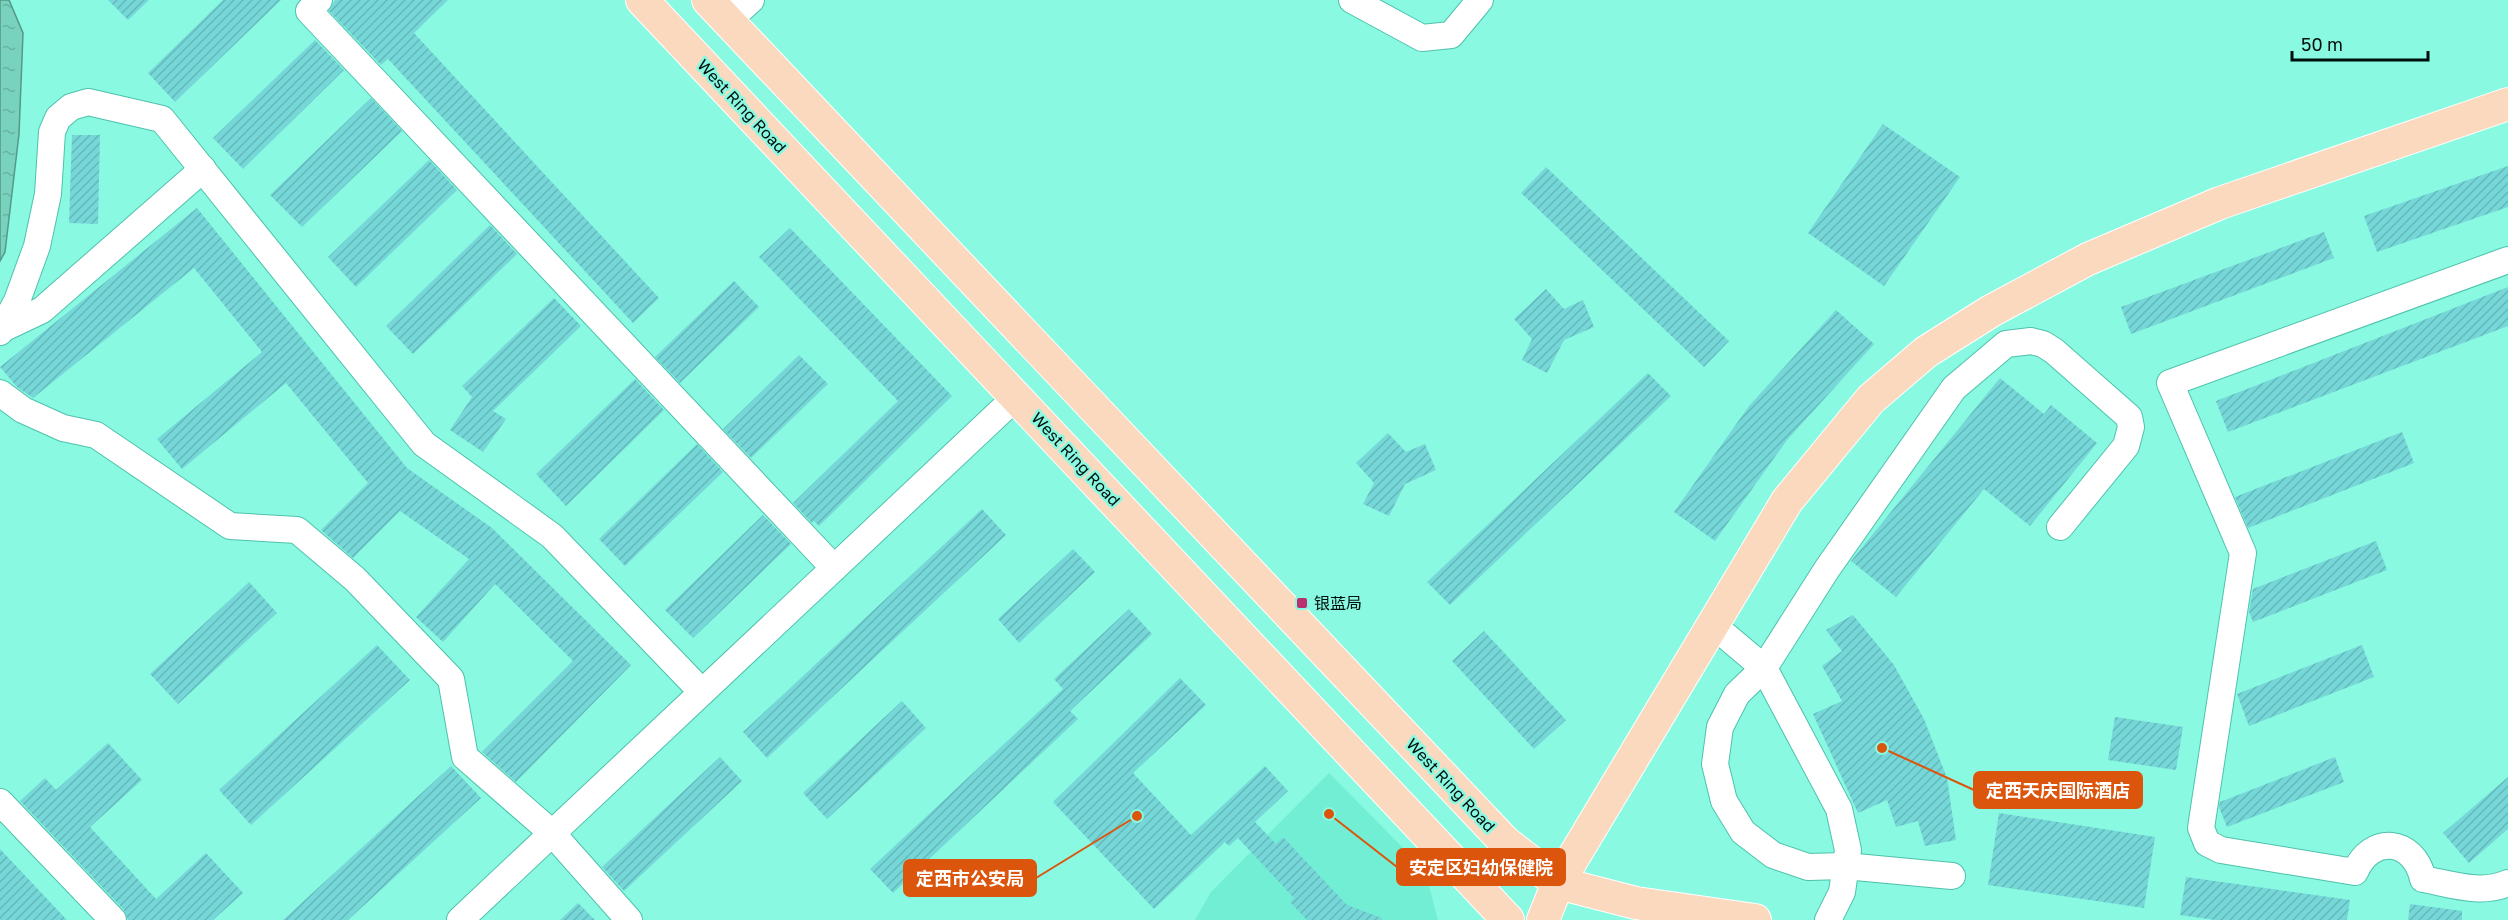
<svg xmlns="http://www.w3.org/2000/svg" width="2508" height="920" font-family="'Golos Text','Noto Sans SC',sans-serif">
  <defs>
    <pattern id="water-ripples" width="26" height="14" patternUnits="userSpaceOnUse" patternTransform="scale(1.5)"><rect width="26" height="14" fill="#78d2be"/><path d="M2 4q2-2 4 0t4 0M15 11q2-2 4 0t4 0" fill="none" stroke="#66b3a2"/></pattern>
    <pattern id="building-hatch" width="6" height="6" patternUnits="userSpaceOnUse" patternTransform="scale(1.5)"><rect width="6" height="6" fill="#76d7d9"/><path d="M-1 1l2-2M0 6l6-6M5 7l2-2" fill="none" stroke="#64b8b9"/></pattern>
  </defs>
  <rect width="100%" height="100%" fill="#89f9e1"/>
  <path fill="#71eed4" d="M1329,773l82,83 18,30 9,34h-243l16,-28z"/>
  <path fill="url(#water-ripples)" stroke="#549889" stroke-width="1.5" d="M0,0h9l14,33 -4,101 -14,118 -5,9z"/>
  <g fill="url(#building-hatch)">
    <path d="M108,0h41l-21,20z"/>
    <path d="M223,0h58l-106,102 -27,-29z"/>
    <path d="M335,0h113l-34,33 245,265 -26,25 -245,-264 -7,6 -52,-54z"/>
    <path d="M315,40l29,30 -101,99 -30,-31z"/>
    <path d="M371,98l31,33 -100,96 -32,-32z"/>
    <path d="M1883,124l77,53 -76,109 -76,-53z"/>
    <path d="M72,135h28l-2,89 -29,-1z"/>
    <path d="M429,160l28,30 -101,97 -28,-30z"/>
    <path d="M2508,166v41l-131,45 -13,-36z"/>
    <path d="M1546,167l183,174 -25,26 -183,-174z"/>
    <path d="M197,208l210,260 85,60 139,137 -115,117 -34,-30 91,-91 -78,-77 -52,58 -27,-25 53,-58 -69,-48 -47,47 -32,-28 47,-47 -82,-100 -104,86 -25,-30 105,-87 -68,-84 -161,130 -16,-11 -17,-20z"/>
    <path d="M490,225l27,29 -104,100 -27,-28z"/>
    <path d="M790,228l162,168 -133,130 -5,-5 -2,2 -19,-20 105,-102 -139,-144z"/>
    <path d="M2324,232l10,26 -203,76 -10,-27z"/>
    <path d="M734,281l25,26 -79,76 -25,-26z"/>
    <path d="M2508,287v39l-280,106 -12,-31z"/>
    <path d="M1546,289l18,20 19,-9 11,27 -30,13 -17,33 -25,-13 10,-21 -18,-20z"/>
    <path d="M554,298l27,28 -88,85 13,8 -23,33 -33,-22 22,-33 -10,-11z"/>
    <path d="M1836,310l38,34 -87,96 -72,101 -41,-29 75,-106z"/>
    <path d="M799,355l29,29 -77,74 -28,-29z"/>
    <path d="M1648,373l23,23 -221,209 -23,-23z"/>
    <path d="M2000,378l44,36 7,-9 46,38 -67,83 -46,-37 -88,108 -45,-36z"/>
    <path d="M635,379l29,31 -98,96 -30,-32z"/>
    <path d="M2402,432l12,31 -166,65 -13,-31z"/>
    <path d="M1388,433l18,19 19,-8 11,26 -31,14 -16,32 -26,-12 11,-21 -18,-20z"/>
    <path d="M697,444l26,28 -98,94 -26,-27z"/>
    <path d="M982,509l24,26 -239,223 -24,-26z"/>
    <path d="M763,515l28,29 -98,94 -28,-28z"/>
    <path d="M2376,541l11,29 -134,52 -4,-10 4,-23z"/>
    <path d="M1073,549l22,23 -76,71 -21,-24z"/>
    <path d="M249,582l28,31 -99,91 -28,-30z"/>
    <path d="M1129,609l23,25 -82,77 8,8 -185,174 -23,-24 193,-180 -9,-10z"/>
    <path d="M1853,615l41,50 30,54 23,59 9,62 -31,6 -7,-25 -22,6 -9,-27 -29,13 -45,-99 29,-13 -20,-35 20,-15 -16,-21z"/>
    <path d="M1484,631l82,89 -32,29 -82,-88z"/>
    <path d="M377,645l33,35 -159,145 -32,-35z"/>
    <path d="M2362,645l12,32 -125,49 -12,-32z"/>
    <path d="M1180,678l26,27 -73,68 58,62 74,-69 23,25 -33,31 21,22 7,-7 64,68 35,13v2h-75l-17,-18 4,-4 -56,-60 -9,8 -4,-4 -71,67 -101,-107z"/>
    <path d="M902,701l24,27 -99,91 -24,-26z"/>
    <path d="M2115,717l68,10 -7,43 -68,-10z"/>
    <path d="M108,743l34,37 -52,47 66,72 50,-46 37,40 -30,27h-85l-4,-10 -104,-109 25,-23 11,12z"/>
    <path d="M720,757l22,24 -118,110 -22,-24z"/>
    <path d="M2335,757l9,25 -117,45 -8,-20 1,-5z"/>
    <path d="M451,766l30,32 -133,122h-65z"/>
    <path d="M2508,777v52l-39,34 -26,-30z"/>
    <path d="M1999,813l156,24 -11,71 -156,-23z"/>
    <path d="M0,849l67,71h-67z"/>
    <path d="M2186,877l164,23 -3,20h-132l-35,-5z"/>
    <path d="M578,903l17,17h-35z"/>
    <path d="M2410,904l52,7v9h-54z"/>
  </g>
  <g fill="none" stroke-linecap="round" stroke-linejoin="round">
    <g stroke="#4ec2ac" stroke-width="28">
      <g id="minor">
        <path d="M319,0l-10,11 525,557"/>
        <path d="M1352,0l70,38 29,-3 29,-35"/>
        <path d="M728,21l23,-21"/>
        <path d="M2508,260l-338,123 73,170 -42,275 6,15 14,7 134,22c16,-38 59,-34 68,7 28,5 58,16 85,4"/>
        <path d="M2,329l40,-19 161,-141"/>
        <path d="M0,332l17,-31 20,-55 11,-52 4,-62 6,-14 13,-11 17,-5 74,17 262,325 128,92 150,156"/>
        <path d="M0,393l23,17 40,18 33,7 134,91 67,4 58,49 96,100 14,78 87,76 77,87"/>
        <path d="M1713,625l51,43 75,141 9,41 -6,42 -14,28"/>
        <path d="M0,802l113,118"/>
        <path d="M1952,876l-107,-10 -37,1 -35,-12 -30,-23 -19,-31 -9,-37 5,-37 17,-33 27,-26 63,-99 127,-181 52,-44 25,-3 12,3 11,7 75,66 2,10 -5,19 -66,81"/>
        <path d="M460,920l557,-524"/>
      </g>
    </g>
    <g stroke="#fff" stroke-width="34">
      <g id="major">
        <path d="M642,0l866,920"/>
        <path d="M708,0l797,842 53,41 78,20 119,17"/>
        <path d="M1543,920l15,-37 229,-382 84,-102 55,-47 65,-41 97,-52 132,-56 288,-99"/>
      </g>
    </g>
    <use href="#minor" stroke="#fff" stroke-width="26"/>
    <use href="#major" stroke="#fad9bf" stroke-width="32"/>
  </g>
  <rect fill="#b9316e" stroke="#89f9e1" stroke-width="2" x="1296" y="597" width="12" height="12" rx="3"/>
  <g text-anchor="middle" dominant-baseline="central" stroke-width="5" stroke-linejoin="round" paint-order="stroke">
    <g font-size="16" fill="#00110d" stroke="#89f9e1">
      <text transform="translate(742 106) rotate(47)">West Ring Road</text>
      <text transform="translate(1076 459) rotate(47)">West Ring Road</text>
      <text transform="translate(1451 785) rotate(47)">West Ring Road</text>
    </g>
    <g font-size="16" fill="#00110d" stroke="#89f9e1" text-anchor="start">
      <text x="1314" y="603">银蓝局</text>
    </g>
  </g>
  <path fill="none" stroke="#dc550c" stroke-width="2" d="M1882 748L1974 790M1329 814L1397 867M1137 816L1036 878"/>
  <g fill="#dc550c" stroke="#89f9e1" stroke-width="2">
    <circle cx="1882" cy="748" r="6"/>
    <circle cx="1329" cy="814" r="6"/>
    <circle cx="1137" cy="816" r="6"/>
  </g>
  <g fill="#dc550c" stroke="#dc550c" stroke-width="2">
    <rect x="1974" y="772" width="168" height="36" rx="6"/>
    <rect x="1397" y="849" width="168" height="36" rx="6"/>
    <rect x="904" y="860" width="132" height="36" rx="6"/>
  </g>
  <g font-size="18" text-anchor="middle" font-weight="bold" fill="#fff">
    <text x="2058" y="797">定西天庆国际酒店</text>
    <text x="1481" y="874">安定区妇幼保健院</text>
    <text x="970" y="885">定西市公安局</text>
  </g>
  <path d="M2292 51v9h136v-9" fill="none" stroke="#00110d" stroke-width="3"/>
  <text x="2301" y="51" font-size="18" fill="#00110d" stroke="#89f9e1" stroke-width="4.5" paint-order="stroke">50 m</text>
</svg>
